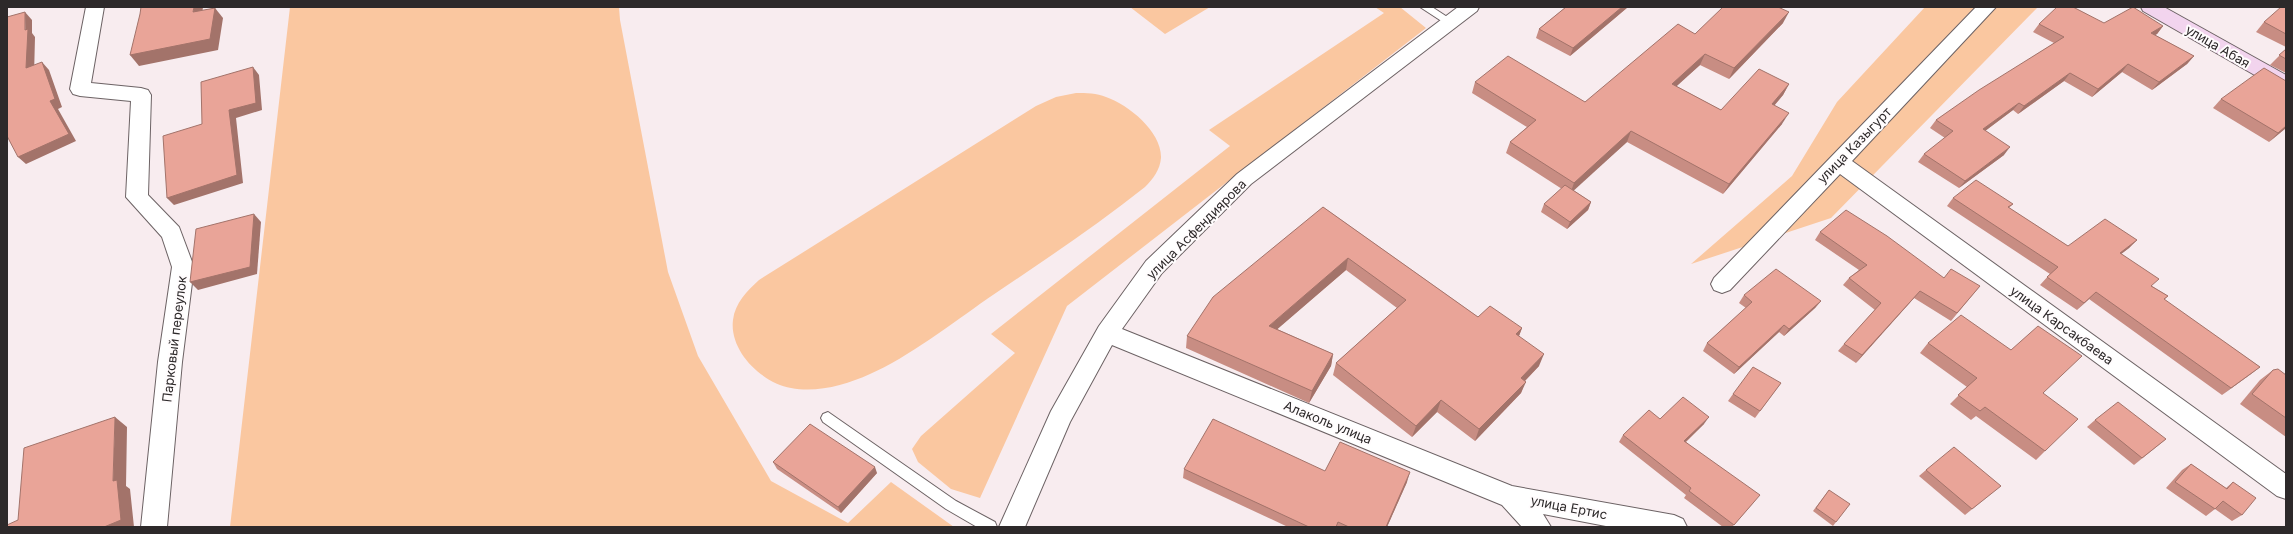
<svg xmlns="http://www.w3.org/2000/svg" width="2293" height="534" font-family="Inter,sans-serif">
  <rect width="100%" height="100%" fill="#f8ecef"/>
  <g fill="#fac7a0">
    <path d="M290,7h329l1,13 48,252 30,84 73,125 77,42 43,-41 63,45h-724z"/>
    <path d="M1130,7h80l-45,27z"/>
    <path d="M1375,7h25l26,21 -359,278 -87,192 -29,-9 -33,-27 -6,-13 9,-13 94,-83 -24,-19 239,-188 -21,-16 175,-117z"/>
    <path d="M1925,7h113l-207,211 -140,46 101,-88 45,-74z"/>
    <path d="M1076,93c10,0 21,0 30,4 23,8 56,35 55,61 -1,12 -8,21 -16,29 -50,40 -105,76 -158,112 -34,24 -80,59 -117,75 -24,11 -53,19 -79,14 -29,-5 -62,-37 -58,-68 2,-17 14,-29 26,-40l277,-174 20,-9z"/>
  </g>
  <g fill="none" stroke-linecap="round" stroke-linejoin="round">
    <g stroke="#6c6264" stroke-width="2">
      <g id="lane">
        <path d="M1420,7h12l23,15 -5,3 -4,-1z"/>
        <path d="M828,412l128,89 39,21 2,5h-20l-31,-18 -123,-87 -2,-4 2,-4z"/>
      </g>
    </g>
    <g stroke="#6c6264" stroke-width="2">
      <g id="street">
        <path d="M86,7h18l-13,76 50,5 7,2 3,5 -3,100 31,32 15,40 -12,95 -15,165h-26l17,-165 14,-95 -10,-30 -36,-40 5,-96 -51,-5 -7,-2 -3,-5z"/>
        <path d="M1458,7h21l-2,4 -226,173 -89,89 -40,56 390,157 162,29 9,4 4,8h-76l-68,-13 8,13h-29l-20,-22 -390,-160 -42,77 -45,105h-26l52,-116 48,-85 47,-65 91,-87z"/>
        <path d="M1976,7h20l-144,154 434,313v25l-9,-3 -437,-322 -110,116 -8,3 -8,-3 -3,-6 3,-6z"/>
      </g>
    </g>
    <g stroke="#6c6264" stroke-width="2">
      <path id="secondary" d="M2141,7h23l122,68v16l-7,-2 -136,-78z"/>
    </g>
    <use href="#lane" fill="#fff" fill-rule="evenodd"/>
    <use href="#street" fill="#fff" fill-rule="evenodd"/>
    <use href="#secondary" fill="#f2d4ee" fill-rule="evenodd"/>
  </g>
  <g fill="#c88d83">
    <path d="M1566,7h62l-58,49 -34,-18 3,-9z"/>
    <path d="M2286,7v40l-30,-15 8,-10z"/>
    <path d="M1783,23l-54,56 -29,-14 -24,21 45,24 68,-26 -6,11 -9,11 8,18 -59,70 -96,-52 -54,48 18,12 -3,8 -21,19 -26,-17 3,-8 18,-15 -56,-36 4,-11 17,-15 -55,-34 3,-11 110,20 110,-68z"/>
    <path d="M2104,23l59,3 -6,8 -2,1 39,21 -7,8 -35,26 -30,-18 -30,25 -28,-16 -46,33 -5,-4 -28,21 19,24 -45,33 -41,-26 6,-8 21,-16 -15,-10 6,-8 118,-77 -21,-11 6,-8z"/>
    <path d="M2286,49v24l-16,-8z"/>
    <path d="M2286,81v47l-17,14 -56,-34 8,-9z"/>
    <path d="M1953,198l60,6 -4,4 59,38 69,-6 -8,8 -8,6 31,32 16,10 -4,4 96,67 -38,28 -133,-96 -12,11 -37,-25 10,-11 -103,-68z"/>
    <path d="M1323,207l155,110 44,11 -3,8 20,30 -14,15 -4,12 -46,48 -38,-29 -25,25 -79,-62 3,-12 61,-55 -51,-38 -69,59 56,25 -2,12 -22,37 -123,-55 1,-12z"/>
    <path d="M1820,232l124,46 36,8 -29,35 -37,-23 -58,65 -18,-12 6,-7 31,-34 -32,-25 6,-7 10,-8 -44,-30z"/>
    <path d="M1744,295l77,6 -6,7 -31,28 -5,-4 -45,42 -31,-23 4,-8 39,-35 -7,-5z"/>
    <path d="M1928,343l115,50 2,58 -9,9 -60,-44 -5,4 -21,-16 17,-17 -47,-34z"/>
    <path d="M2273,370l13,5v62l-46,-33 20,-24z"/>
    <path d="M1781,383l-26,35 -27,-17 5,-7z"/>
    <path d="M1660,419l44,5 -18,18 69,59 -23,26h-9l-39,-29 2,-3 -67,-53 4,-7z"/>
    <path d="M2095,420l71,19 -32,26 -47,-38z"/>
    <path d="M773,462l104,11 -36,40 -64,-44z"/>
    <path d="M2191,464l35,24 7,-6 9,33 -10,6 -17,-12 -9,7 -40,-28 16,-18z"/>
    <path d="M1184,469l141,2 82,11 -20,45h-99l-105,-49z"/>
    <path d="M1926,470l67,22 -28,23 -46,-39z"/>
    <path d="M1829,490l7,32 -3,4 -20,-15z"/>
  </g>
  <g fill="#a3736a">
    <path d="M194,7h9l-2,16 -8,-11z"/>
    <path d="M1622,7h6l-58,49 3,-8z"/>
    <path d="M215,8l8,10 -5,32 -79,16 -9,-11z"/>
    <path d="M25,12l7,8v13l3,4 -1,39 -8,-8z"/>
    <path d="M1789,12l-6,11 -54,56 5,-11z"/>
    <path d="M2163,26l-6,8 -12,6 6,-7z"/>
    <path d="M1705,54l-5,11 -33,30 5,-11z"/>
    <path d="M2194,56l-7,8 -35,26 7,-8z"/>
    <path d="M42,62l7,8 13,37 -4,2 18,32 -50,23 -8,-7z"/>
    <path d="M2128,64l-6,8 -30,25 6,-8z"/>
    <path d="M253,67l6,8 3,35 -26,8 7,65 -69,22 -7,-7 62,-88z"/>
    <path d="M2070,73l-6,8 -46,33 6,-8z"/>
    <path d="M1789,84l-6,11 -17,20 6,-11z"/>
    <path d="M2019,103l-6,7 -36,27 6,-8z"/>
    <path d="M1789,113l-7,11 -59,70 6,-10z"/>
    <path d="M2286,126v2l-17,14 9,-9z"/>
    <path d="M1631,131l-4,11 -57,52 4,-11z"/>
    <path d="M2010,147l-6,8 -45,33 6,-7z"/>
    <path d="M1591,202l-3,8 -21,19 3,-7z"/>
    <path d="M254,214l7,8 -4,52 -59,16 -8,-8z"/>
    <path d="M2137,240l-8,8 -17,13 8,-8z"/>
    <path d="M1348,258l-2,12 -79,68 2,-12z"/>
    <path d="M1920,291l-6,7 -58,65 6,-8z"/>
    <path d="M2096,292l-7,7 -12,11 7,-7z"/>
    <path d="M1821,301l-6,7 -31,28 5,-7z"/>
    <path d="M1784,325l-5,7 -45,42 5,-7z"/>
    <path d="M1522,328l-5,13 -1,-7z"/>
    <path d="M1333,354l-2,12 -22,37 3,-12z"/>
    <path d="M1544,354l-5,12 -23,24 5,-12z"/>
    <path d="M2260,367l-9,7 -29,21 9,-7z"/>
    <path d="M1526,382l-5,11 -46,48 4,-12z"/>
    <path d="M1441,400l-4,12 -25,25 4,-11z"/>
    <path d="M115,417l12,10 -1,59 4,3 4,38h-30l9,-46z"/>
    <path d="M1709,417l-5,7 -25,24 5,-7z"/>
    <path d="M875,467l2,6 -36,40 -3,-6z"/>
    <path d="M1410,472l-3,10 -20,45h-1z"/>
  </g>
  <g fill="#e9a498" stroke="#a3736a">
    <path d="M141,7h53l-1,5 22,-4 -5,31 -80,16 10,-41z"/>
    <path d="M1566,7h56l-49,41 -34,-19z"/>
    <path d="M1723,7h55l11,5 -55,56 -29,-14 -33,30 49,26 38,-41 30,15 -17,20 17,9 -60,71 -98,-53 -57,52 -64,-41 26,-22 -61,-38 33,-26 77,46 93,-78 17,10z"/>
    <path d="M2057,7h16l31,16 29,-16 30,19 -12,7 43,23 -35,26 -31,-18 -30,25 -28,-16 -46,33 -5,-3 -36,26 27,18 -45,34 -41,-27 29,-23 -17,-11 43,-30 85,-53 -25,-13z"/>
    <path d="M2281,7h5v27l-22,-12z"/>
    <path d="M25,12v18l3,-1 -2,39 16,-6 13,37 -5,2 19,33 -51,23 -11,-21v-119z"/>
    <path d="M2286,49v10l-7,-4z"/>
    <path d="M253,67l3,36 -27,7 8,65 -70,23 -4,-62 39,-12 -1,-42z"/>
    <path d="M2264,68l22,13v45l-8,7 -57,-34z"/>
    <path d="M1976,180l37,24 -5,3 60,39 37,-27 32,21 -17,13 39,26 -8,7 17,10 -4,3 96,68 -29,21 -135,-96 -12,11 -37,-26 11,-10 -105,-69z"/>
    <path d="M1565,185l26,17 -21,20 -26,-18z"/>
    <path d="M1323,207l155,110 12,-11 32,22 -6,6 28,20 -23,24 5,4 -47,47 -38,-29 -25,26 -80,-63 70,-63 -58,-42 -79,68 64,28 -21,37 -125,-55 26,-39z"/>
    <path d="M1846,210l41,26 57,42 7,-9 29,17 -23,27 -37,-22 -58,64 -18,-11 37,-41 -32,-25 18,-13 -47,-33z"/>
    <path d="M254,214l-4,53 -60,15 6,-53z"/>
    <path d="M1776,269l45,32 -32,28 -5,-4 -45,42 -32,-24 45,-41 -8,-7z"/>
    <path d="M1961,315l50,35 27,-24 44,30 -39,37 35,26 -33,32 -60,-44 -5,4 -22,-16 19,-17 -49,-35z"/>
    <path d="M1753,367l28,16 -21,28 -27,-17z"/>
    <path d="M2278,369l8,6v43l-34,-24 21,-24z"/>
    <path d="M1683,397l26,20 -25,24 76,54 -26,30 -45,-34 2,-3 -68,-53 26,-25 11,9z"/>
    <path d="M2118,402l48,37 -24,19 -47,-38z"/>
    <path d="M115,417l-2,64 4,-1 4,40 -17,7h-97v-2l11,-5 6,-72z"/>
    <path d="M1213,419l112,52 15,-29 70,30 -24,55h-37l-11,-5 -2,5h-27l-125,-58z"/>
    <path d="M810,424l65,43 -37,40 -65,-45z"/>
    <path d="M1954,447l47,39 -29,23 -46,-39z"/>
    <path d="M2191,464l36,25 6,-7 23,16 -14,17 -19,-14 -8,8 -40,-27z"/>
    <path d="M1829,490l21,14 -14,18 -20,-14z"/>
  </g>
  <g text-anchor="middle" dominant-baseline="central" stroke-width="4" stroke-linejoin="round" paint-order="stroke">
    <g font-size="13" fill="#2d292a" stroke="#fffcfd">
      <text transform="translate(2218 46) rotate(30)">улица Абая</text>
      <text transform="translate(1854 145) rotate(-46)">улица Казыгурт</text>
      <text transform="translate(1196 229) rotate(-45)">улица Асфендиярова</text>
      <text transform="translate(2062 325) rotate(36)">улица Карсакбаева</text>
      <text transform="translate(174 339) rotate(-83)">Парковый переулок</text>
      <text transform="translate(1328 422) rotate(22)">Алаколь улица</text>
      <text transform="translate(1569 507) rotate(11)">улица Ертис</text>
    </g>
  </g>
  <rect width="2293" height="534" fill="none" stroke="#2d292a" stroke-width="16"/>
</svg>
